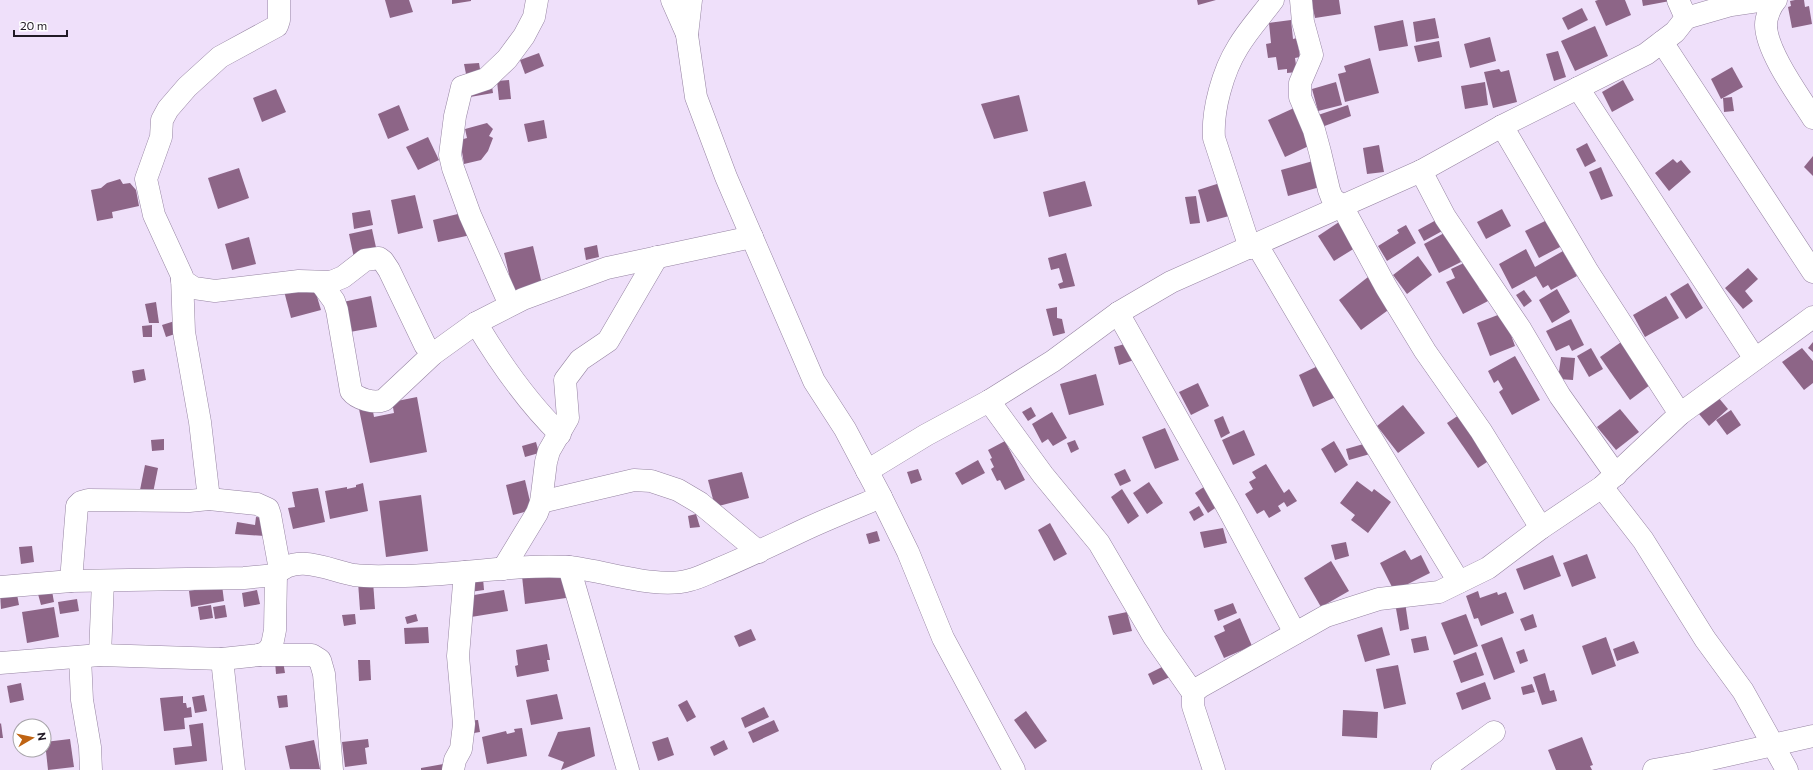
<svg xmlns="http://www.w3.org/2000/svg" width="1813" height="770" font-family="Commissioner,sans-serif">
  <rect width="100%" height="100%" fill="#efe0fa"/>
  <g fill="#8d6587">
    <path d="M385,0h24l4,12 -23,6z"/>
    <path d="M452,0h19v1l-19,3z"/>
    <path d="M1197,0h19l-18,5z"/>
    <path d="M1305,0h34l2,14 -26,4 -3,-14z"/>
    <path d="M1598,0h27l6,15 -25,11 -11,-25z"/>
    <path d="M1642,0h28v1l-27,5z"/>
    <path d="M1795,0h9l1,7 4,-1 3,18 -20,4 -4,-21 3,-1 -1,-5z"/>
    <path d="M1582,8l6,12 -20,10 -6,-12z"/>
    <path d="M1435,18l4,20 -23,4 -3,-20z"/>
    <path d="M1291,20l2,19 4,-1 3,19 -5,1 2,14 -10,1v-4l-9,1 -2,-13 -8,1 -2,-14 5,-1 -2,-20z"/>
    <path d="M1403,20l5,26 -29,5 -5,-25z"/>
    <path d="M1595,26l13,30 -33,15 -14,-30z"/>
    <path d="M1490,37l6,24 -26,7 -6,-24z"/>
    <path d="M1439,41l3,16 -24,5 -4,-16z"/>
    <path d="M1558,51l8,26 -12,4 -8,-27z"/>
    <path d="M539,53l5,13 -19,8 -5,-14z"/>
    <path d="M1370,58l9,35 -34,9 -7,-28 8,-2 -2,-6z"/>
    <path d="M479,63l2,12 -14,4 -3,-15z"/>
    <path d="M1732,67l11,20 -22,12 -10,-20z"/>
    <path d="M1499,69l2,3 8,-2 8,32 -24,6 -9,-36z"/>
    <path d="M491,80l2,13 -23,4 -2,-11z"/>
    <path d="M509,80l2,19 -12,1 -2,-19z"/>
    <path d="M1623,80l11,20 -22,12 -10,-20z"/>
    <path d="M1336,82l6,23 -24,6 -6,-22z"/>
    <path d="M1485,82l3,23 -23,4 -4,-23z"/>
    <path d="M276,89l10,23 -24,10 -9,-24z"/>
    <path d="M1019,95l9,36 -34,8 -13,-35z"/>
    <path d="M1732,97l2,14 -10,1 -1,-14z"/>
    <path d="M399,105l10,25 -21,9 -10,-25z"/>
    <path d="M1348,105l3,11 -29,11 -4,-12z"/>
    <path d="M1294,108l17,37 -26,12 -17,-37z"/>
    <path d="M544,120l3,18 -19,4 -4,-18z"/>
    <path d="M487,123l6,6 -4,7 4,2 -5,13 -7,9 -17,4 -4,-24 7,-2 -2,-9z"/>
    <path d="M428,137l11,23 -21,10 -12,-23z"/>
    <path d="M1587,143l9,18 -11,6 -9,-18z"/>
    <path d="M1379,145l5,27 -17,2 -4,-26z"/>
    <path d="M1813,156v20l-9,-9z"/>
    <path d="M1673,159l4,4 4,-3 10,12 -22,19 -14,-18z"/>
    <path d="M1313,161l7,26 -32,9 -7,-26z"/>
    <path d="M1601,167l12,29 -12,4 -12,-28z"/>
    <path d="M239,168l10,30 -31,11 -10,-31z"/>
    <path d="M120,179l3,5 7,-1 6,7 3,16 -27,6 1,6 -16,3 -6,-31 10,-2 6,-5z"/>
    <path d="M1085,181l7,25 -43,11 -6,-25z"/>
    <path d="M1220,183l9,33 -22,6 -9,-32z"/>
    <path d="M415,195l8,33 -25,6 -7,-34z"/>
    <path d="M1196,196l4,27 -10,1 -5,-27z"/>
    <path d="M1502,209l9,17 -25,13 -9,-17z"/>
    <path d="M370,210l3,15 -19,4 -2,-16z"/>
    <path d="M466,212l5,23 -33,7 -5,-22z"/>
    <path d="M1438,219l6,11 -20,11 -6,-11z"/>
    <path d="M1549,219l13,27 -23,12 -14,-27z"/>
    <path d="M1339,222l16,26 -21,13 -16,-25z"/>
    <path d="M1406,225l10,18 -29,18 -9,-15 21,-13 -2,-3z"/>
    <path d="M372,229l5,23 -23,6 -5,-24z"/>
    <path d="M1446,232l15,30 -22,11 -15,-29z"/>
    <path d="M249,237l7,27 -24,6 -7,-26z"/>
    <path d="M597,245l2,12 -13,3 -2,-12z"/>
    <path d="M533,246l9,38 -29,7 -9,-38z"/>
    <path d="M1526,249l9,18 28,-16 14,25 -26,14 -3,-5 -5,3 -7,-12 -24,13 -13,-25z"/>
    <path d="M1066,253l9,33 -15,3 -2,-5 5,-2 -4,-14 -8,2 -3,-12z"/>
    <path d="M1418,256l14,19 -25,19 -14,-19z"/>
    <path d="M1466,262l14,28 5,-3 7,12 -29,15 -17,-32 9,-4 -4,-9z"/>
    <path d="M1748,268l10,11 -13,12 8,10 -10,8 -18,-21z"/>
    <path d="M1368,277l23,31 -30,22 -22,-30z"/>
    <path d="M313,283l8,27 -30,8 -7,-27z"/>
    <path d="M1688,283l15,25 -17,11 -16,-25z"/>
    <path d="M1557,289l13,23 -18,11 -13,-23z"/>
    <path d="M1524,290l8,11 -8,6 -8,-12z"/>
    <path d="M371,296l6,31 -27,5 -7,-30z"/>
    <path d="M1666,296l13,22 -34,19 -12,-22z"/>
    <path d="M156,302l3,21h-10l-4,-19z"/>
    <path d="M1057,307v11l5,1 3,14 -12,3 -7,-27z"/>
    <path d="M1503,313l12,33 -25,10 -13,-33z"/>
    <path d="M1571,319l13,26 -12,6 -3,-6 -13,6 -10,-20z"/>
    <path d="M178,320l3,12 -15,5 -4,-12z"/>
    <path d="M152,325v12h-9l-1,-11z"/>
    <path d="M1624,340l30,42 -24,18 -30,-43z"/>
    <path d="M1132,342l5,17 -18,6 -5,-18z"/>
    <path d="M1813,342v10l-5,-4z"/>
    <path d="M1591,348l12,21 -14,8 -12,-21z"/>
    <path d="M1802,348l11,13v22l-9,7 -22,-28z"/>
    <path d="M1515,356l25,44 -28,15 -13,-23 4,-3 -5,-9 -4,3 -6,-12z"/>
    <path d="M1561,357l14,1 -2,22 -15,-1z"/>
    <path d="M1322,364l14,33 -23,10 -14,-32z"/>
    <path d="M144,369l2,11 -12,3 -2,-12z"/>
    <path d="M1096,374l8,31 -35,10 -9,-31z"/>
    <path d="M1198,383l11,23 -18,9 -12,-23z"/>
    <path d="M417,397l10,55 -57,11 -11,-54 13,-3 2,11 20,-4 -2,-11z"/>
    <path d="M1718,397l10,12 -19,17 -10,-12z"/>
    <path d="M1403,405l22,28 -27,20 -21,-27z"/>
    <path d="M1031,407l5,9 -8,5 -6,-9z"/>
    <path d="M1620,409l19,23 -23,18 -19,-23z"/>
    <path d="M1731,410l10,15 -14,10 -11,-15z"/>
    <path d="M1052,412l15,26 -14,8 -5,-7 -6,4 -10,-19z"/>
    <path d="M1462,413l31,45 -15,10 -31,-45z"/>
    <path d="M1223,416l7,17 -9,5 -7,-18z"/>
    <path d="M1165,428l14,32 -24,9 -13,-32z"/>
    <path d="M1244,430l11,25 -22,10 -11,-25z"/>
    <path d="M164,439v11l-12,1 -1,-11z"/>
    <path d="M1075,440l4,9 -8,4 -4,-10z"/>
    <path d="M1005,441l20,39 -20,10 -5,-10 -3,1 -6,-12 3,-2 -4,-8 2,-1 -4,-8z"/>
    <path d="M1334,441l14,24 -13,8 -14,-24z"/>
    <path d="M536,442l3,11 -14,4 -3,-11z"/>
    <path d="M1367,443l3,11 -21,6 -3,-11z"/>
    <path d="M978,460l7,13 -23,12 -7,-12z"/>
    <path d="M1266,464l18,29 5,-4 8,12 -10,6 -3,-5 -6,4 3,5 -12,7 -5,-8 -7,4 -12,-20 8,-5 -4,-7 7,-4 -4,-6z"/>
    <path d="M145,465l13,3 -5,25 -13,-3z"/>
    <path d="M918,469l4,11 -11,4 -4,-12z"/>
    <path d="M1125,469l6,12 -11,5 -6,-12z"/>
    <path d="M742,472l7,26 -34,9 -7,-27z"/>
    <path d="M525,480l7,30 -19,5 -7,-30z"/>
    <path d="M1357,481l15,11 2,-3 17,13 -23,31 -17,-13 4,-5 -15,-12z"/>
    <path d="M1149,482l14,21 -16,11 -14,-21z"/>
    <path d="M363,483l5,28 -38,8 -5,-28 22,-4v2l9,-2v-2z"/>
    <path d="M1208,484l13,20 -13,9 -13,-20z"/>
    <path d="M318,488l7,34 -32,7 -5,-21 7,-1 -3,-15z"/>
    <path d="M1122,489l17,27 -11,8 -17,-27z"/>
    <path d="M421,495l7,56 -42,6 -7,-56z"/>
    <path d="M1199,506l5,9 -10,6 -5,-9z"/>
    <path d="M696,514l4,13 -10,1 -2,-12z"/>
    <path d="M256,517l10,1 -1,18 -30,-2 2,-12 18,3z"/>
    <path d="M1050,523l17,31 -13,7 -16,-31z"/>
    <path d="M1223,528l4,15 -23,5 -4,-16z"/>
    <path d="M877,531l3,10 -11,3 -3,-10z"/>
    <path d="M1346,542l3,14 -14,4 -4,-15z"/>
    <path d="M32,546l2,16 -13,2 -2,-17z"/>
    <path d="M1405,550l6,10 10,-5 9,18 -36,18 -14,-28z"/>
    <path d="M1587,554l9,24 -24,9 -9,-24z"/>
    <path d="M1553,555l8,21 -37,14 -8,-21z"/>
    <path d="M1331,561l18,30 -28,16 -17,-29z"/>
    <path d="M562,570l4,28 -41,6 -3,-28z"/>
    <path d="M483,578l1,12 -14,2 -2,-12z"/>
    <path d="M373,581l2,28 -15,1 -2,-28z"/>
    <path d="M222,585l2,16 -33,6 -2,-16z"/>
    <path d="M16,589l3,16 -18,4 -1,-17z"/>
    <path d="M257,590l3,14 -16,3 -2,-14z"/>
    <path d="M504,590l4,21 -37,6 -3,-21z"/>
    <path d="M52,591l2,11 -13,3 -3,-11z"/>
    <path d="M1478,591l2,7 17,-6 1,3 8,-3 8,21 -33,13 -3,-8 -4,1 -8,-23z"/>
    <path d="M77,599l2,12 -19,3 -2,-12z"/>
    <path d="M1405,602l4,27 -9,2 -5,-28z"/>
    <path d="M1233,603l4,10 -19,8 -4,-11z"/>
    <path d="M211,605l2,13 -13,2 -2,-13z"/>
    <path d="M225,605l2,12 -12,2 -2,-12z"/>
    <path d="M54,607l5,30 -32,6 -5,-31z"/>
    <path d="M1127,612l5,19 -19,4 -5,-19z"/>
    <path d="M355,614l1,10 -12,2 -2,-11z"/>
    <path d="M416,614l2,7 -11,3 -2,-7z"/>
    <path d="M1466,614l12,32 -24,9 -13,-32z"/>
    <path d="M1533,614l4,13 -12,4 -5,-12z"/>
    <path d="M1240,618l12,28 -28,12 -10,-22 11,-5 -2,-5z"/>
    <path d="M428,627l1,16 -24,1 -1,-16z"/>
    <path d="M1382,627l8,28 -25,7 -8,-27z"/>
    <path d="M751,629l5,11 -17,7 -5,-11z"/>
    <path d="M1426,636l3,14 -15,3 -3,-14z"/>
    <path d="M1502,637l13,35 -21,8 -13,-35z"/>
    <path d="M1606,637l10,29 -24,9 -10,-29z"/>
    <path d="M1634,641l5,12 -22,8 -4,-12z"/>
    <path d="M547,644l3,16h-3l2,11 -32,6 -2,-11 3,-1 -2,-15z"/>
    <path d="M1524,649l4,12 -8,3 -4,-12z"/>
    <path d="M1476,652l8,23 -23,8 -8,-22z"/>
    <path d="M358,660h12l1,20 -12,1z"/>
    <path d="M275,661h8l2,12 -9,1z"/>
    <path d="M1168,664l6,11 -21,10 -5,-11z"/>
    <path d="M1398,665l8,39 -22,5 -8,-40z"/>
    <path d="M1545,673l5,18 4,-1 3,11 -15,4 -9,-28z"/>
    <path d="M1485,682l6,17 -29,11 -6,-17z"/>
    <path d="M21,683l3,17 -14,3 -3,-17z"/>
    <path d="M1532,684l3,8 -12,3 -2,-8z"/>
    <path d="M557,694l6,25 -32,6 -5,-25z"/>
    <path d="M204,695l3,16 -12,2 -3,-16z"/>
    <path d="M287,695l1,12 -9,1 -2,-12z"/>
    <path d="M183,696v7h3l1,5 4,-1 1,10 -8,1 1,11 -21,2 -4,-33z"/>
    <path d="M687,700l9,17 -9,5 -9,-17z"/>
    <path d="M764,707l5,10 -24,11 -4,-10z"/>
    <path d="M1343,710l35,2 -1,26 -35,-2z"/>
    <path d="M1026,711l21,30 -12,8 -21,-29z"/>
    <path d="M478,720l2,12 -12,2 -2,-13z"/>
    <path d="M774,720l5,11 -26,12 -5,-11z"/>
    <path d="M1,723l2,15h-3v-14z"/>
    <path d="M203,723l4,38 -32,4 -2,-17 19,-2 -3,-21z"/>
    <path d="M590,727l5,29 -34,14 3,-8 -16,-6 10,-24z"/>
    <path d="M522,728l5,28 -40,8 -5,-27 24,-6 1,3 8,-2 -1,-3z"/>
    <path d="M668,737l6,18 -16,6 -6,-19z"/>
    <path d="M1582,737l11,28 -3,1 2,4h-36l-8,-20z"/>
    <path d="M70,739l4,28 -26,3 -3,-28z"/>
    <path d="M368,739l1,8 -4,1 2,16 -22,3 -3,-25z"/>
    <path d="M314,740l6,29h-30l-5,-23z"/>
    <path d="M724,740l4,9 -14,7 -4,-9z"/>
    <path d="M449,763l1,7h-29v-2z"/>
  </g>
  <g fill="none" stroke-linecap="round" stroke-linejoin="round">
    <g stroke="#9684a2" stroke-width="23">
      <g id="minor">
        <path d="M672,0l15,34"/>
        <path d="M691,0l-4,35 9,62 30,80 88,204 31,48 36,68 27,55 35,86 71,132"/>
        <path d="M1301,0l2,22 9,33 -12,28v14l14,33 6,22 9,38 3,8 10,8 44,81 39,64 56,80 60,97"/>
        <path d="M1776,0c-5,5 -10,17 -10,25 0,26 33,71 47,93"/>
        <path d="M1686,18l45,-13 34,-5"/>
        <path d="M1662,42l151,230"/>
        <path d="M1578,88l177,271"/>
        <path d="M1502,126l86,146 92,142"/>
        <path d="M1421,171l24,46 76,113 39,66 56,79"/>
        <path d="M1257,245l99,168 103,169"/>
        <path d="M1250,248l-36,-110c-2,-28 9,-67 24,-91 10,-17 24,-32 35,-47"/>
        <path d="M182,280l12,8 21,3 84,-10 32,1 12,-5 22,-17 14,-2 4,3 6,9 36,75 8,9"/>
        <path d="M321,283l13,18 3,9 14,81c6,8 23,13 33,9l49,-46 43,-31 47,-24 84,-31 145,-31"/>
        <path d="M510,305l-40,-90 -17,-47 -3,-13 5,-39 7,-29 24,-8 21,-20 17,-23 10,-19 3,-17"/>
        <path d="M1118,313l111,197 66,123"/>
        <path d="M476,323c24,40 50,78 84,111"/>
        <path d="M989,401l54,74 56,68 55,94 39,56"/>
        <path d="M867,471l59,-36 63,-34 64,-40 65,-48 53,-31 250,-111 81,-45 144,-72 29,-22 11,-14 -8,-18"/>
        <path d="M1602,487l41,53 62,99 38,52 44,79"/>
        <path d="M209,499l-9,-77 -16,-90 -2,-56 -28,-61 -8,-36 15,-42 1,-17 6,-11 19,-22 33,-30 57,-31 2,-6v-20"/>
        <path d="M541,502l93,-22 17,1 27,9 22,13 59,49"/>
        <path d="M569,567l59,203"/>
        <path d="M503,569l34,-56 4,-11 5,-40 3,-11 19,-33 -3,-38 15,-20 28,-19 49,-84"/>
        <path d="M71,581l6,-75 4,-4 7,-2 101,1 20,-2 48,5 11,5 2,6 10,55"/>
        <path d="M0,587l71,-6 173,-3 32,-3"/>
        <path d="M100,655l3,-74"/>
        <path d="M259,655h53l8,5 4,14 8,96"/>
        <path d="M80,657l2,43 8,47 1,23"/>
        <path d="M222,659l12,111"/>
        <path d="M0,663l100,-8 122,4 37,-4 8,-3 5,-7 3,-15 1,-55c19,-23 55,-4 78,0 14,2 30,1 44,1 57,0 113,-12 170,-9 36,3 88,23 122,13 9,-2 18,-7 26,-10 32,-13 62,-28 92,-42 24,-11 49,-21 73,-31"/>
        <path d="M453,770l2,-10 6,-11 3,-25 -6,-68 7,-84"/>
        <path d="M1214,770l-21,-64v-13l7,-6 126,-71 53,-17 60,-7 49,-24 53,-40 61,-41 78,-73 133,-97"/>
        <path d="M1442,770l52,-38"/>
        <path d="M1654,770l39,-7 120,-27"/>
      </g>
    </g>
    <use href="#minor" stroke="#fff" stroke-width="22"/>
  </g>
  <g transform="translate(32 738) rotate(81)"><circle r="19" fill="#ffffff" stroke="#a6a3a8"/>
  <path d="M0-3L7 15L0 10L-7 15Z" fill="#bf6312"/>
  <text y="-6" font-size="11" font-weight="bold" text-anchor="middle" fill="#211a25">N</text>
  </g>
  <path d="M14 30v6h53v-6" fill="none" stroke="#211a25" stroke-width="2"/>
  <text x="20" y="30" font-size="12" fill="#211a25" stroke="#ffffff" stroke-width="3" paint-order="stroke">20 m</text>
</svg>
